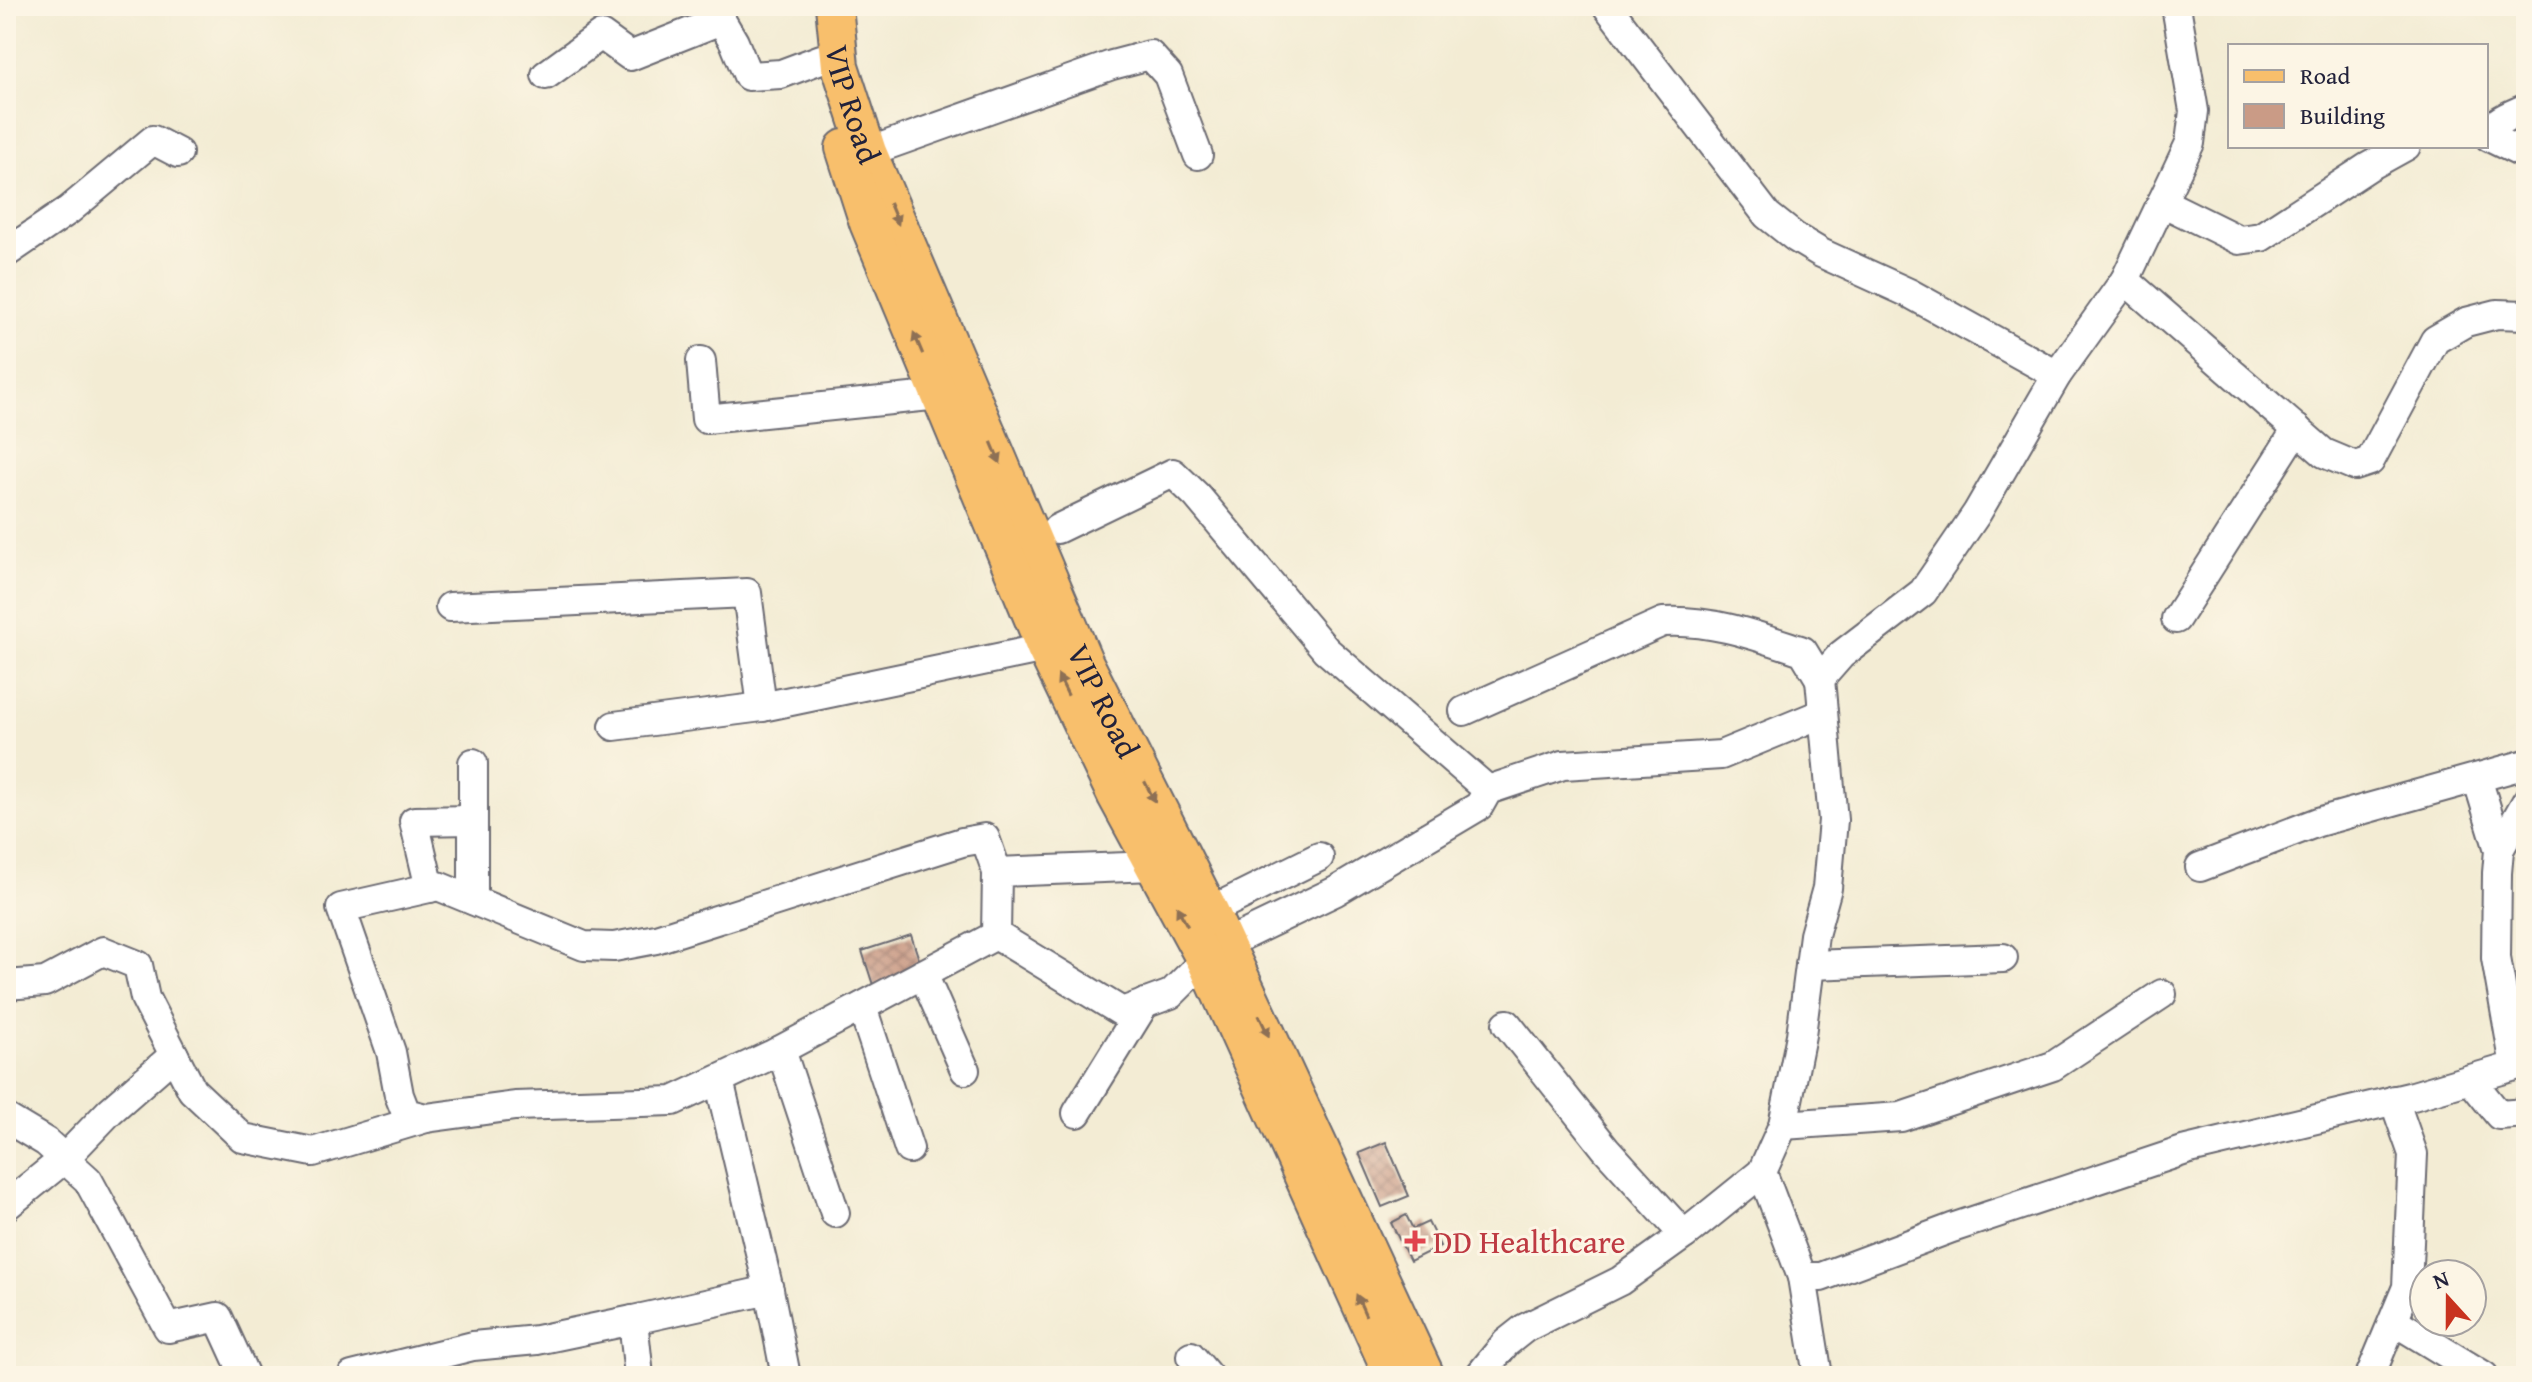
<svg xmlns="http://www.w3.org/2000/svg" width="2532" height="1382" font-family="'Gentium Book Plus',serif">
  <defs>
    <pattern id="building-cross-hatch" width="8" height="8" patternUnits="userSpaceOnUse" patternTransform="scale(2)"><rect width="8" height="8" fill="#ca9b86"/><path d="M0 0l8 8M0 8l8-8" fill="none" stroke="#a47e6f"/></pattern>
  </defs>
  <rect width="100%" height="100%" fill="#fcf5e5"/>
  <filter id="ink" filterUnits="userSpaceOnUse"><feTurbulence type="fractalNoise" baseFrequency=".0125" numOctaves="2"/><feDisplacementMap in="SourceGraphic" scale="16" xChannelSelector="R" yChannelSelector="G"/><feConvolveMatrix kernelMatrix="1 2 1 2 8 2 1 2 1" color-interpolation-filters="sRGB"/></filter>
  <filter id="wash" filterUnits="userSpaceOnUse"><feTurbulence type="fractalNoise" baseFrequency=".006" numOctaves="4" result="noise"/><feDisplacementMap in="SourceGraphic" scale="32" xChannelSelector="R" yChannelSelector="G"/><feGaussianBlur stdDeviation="1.8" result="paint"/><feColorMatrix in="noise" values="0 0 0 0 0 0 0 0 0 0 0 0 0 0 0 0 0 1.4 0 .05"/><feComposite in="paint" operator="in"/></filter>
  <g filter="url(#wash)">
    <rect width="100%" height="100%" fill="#f3ecd4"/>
    <g id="blocks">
      <g fill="url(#building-cross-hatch)">
        <path d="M911,935l12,37 -49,16 -12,-37z"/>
        <path d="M1386,1142l23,54 -27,11 -23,-54z"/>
        <path d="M1406,1215l7,14 15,-7 12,24 -30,15 -19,-38z"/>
      </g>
    </g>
  </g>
  <g filter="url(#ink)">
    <use href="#blocks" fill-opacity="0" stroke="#6b6971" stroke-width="2"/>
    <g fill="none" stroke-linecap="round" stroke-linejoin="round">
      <g stroke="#6b6971" stroke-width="32">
        <g id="minor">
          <path d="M1607,6l160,209 29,23 25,15 88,40 148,82"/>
          <path d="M546,75l55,-40 29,21 91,-36 13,22 14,34 33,-2 40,-15"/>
          <path d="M2526,108c-14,7 -35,12 -37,29l37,18"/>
          <path d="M868,152l244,-87 38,-10 18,20 30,80"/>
          <path d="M2162,202l77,38 22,-3 107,-70 38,-21"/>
          <path d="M6,253l63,-43 84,-70 25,13"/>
          <path d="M2125,280l199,173 31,13 15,-5 65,-121 31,-18 31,-8 29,1"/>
          <path d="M701,361l5,58 234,-24"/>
          <path d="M1057,529l116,-56 24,23 129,154 162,140"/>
          <path d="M450,607l297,-14 15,114 283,-59"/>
          <path d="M2176,619l121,-190"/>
          <path d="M1464,711l199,-89c49,-3 94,14 140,29l17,28"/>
          <path d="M614,726l148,-19"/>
          <path d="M473,763v137"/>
          <path d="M2477,778l22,72"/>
          <path d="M2200,867l118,-45 208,-58"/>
          <path d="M430,888l-16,-67 59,-1"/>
          <path d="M1210,911l109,-54"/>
          <path d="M996,935l126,77 49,-18 34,-34"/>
          <path d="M1242,936l94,-45 143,-85 9,-16 75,-25 158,-10 102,-42"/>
          <path d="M1810,965l193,-7"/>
          <path d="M923,974l42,96"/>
          <path d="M6,985l39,-3 58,-31 35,14 7,33 47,92 51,48 70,14 113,-34 89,-12 158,-5 98,-46 225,-120 1,-63 157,-6"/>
          <path d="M862,1007l47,142"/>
          <path d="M1507,1024l99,125 78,86"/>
          <path d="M781,1050l54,163"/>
          <path d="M2470,1079l29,36 27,-2"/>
          <path d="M719,1080l50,210"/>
          <path d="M1077,1113l68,-110"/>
          <path d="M6,1118l40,24 42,38 80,148 50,-11 27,59"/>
          <path d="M426,1118l-20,-5 -7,-18 -8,-43 -50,-144 97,-22 146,60 30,1 42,-8 306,-97 23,-4 12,34"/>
          <path d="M1783,1125l118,-8 152,-51 109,-72"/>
          <path d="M1762,1172l40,105h19l131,-49 234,-78 227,-54 102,-30 -19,-108 1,-85 2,-23 27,-48"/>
          <path d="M6,1206l58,-47 46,-48 64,-56"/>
          <path d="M1802,1277l16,99"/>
          <path d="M633,1320l136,-30 17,86"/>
          <path d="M2394,1321l90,55"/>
          <path d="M1191,1356l17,20"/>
          <path d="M352,1376l121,-30 64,-6 96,-20 6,56"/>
          <path d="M1479,1376l27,-33 19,-15 95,-47 64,-46 78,-63 21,-47 18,-90 13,-100 13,-47 6,-68 -13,-141 21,-24 82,-63 54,-79 80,-138 68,-95 65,-137 4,-32 -18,-105"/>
          <path d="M2370,1376l37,-89 6,-133 -19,-54"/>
        </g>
      </g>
      <g stroke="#6b6971" stroke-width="40">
        <g id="major">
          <path id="s1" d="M834,6l6,60 28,86 217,511 125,248 216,465"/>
          <path d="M844,148l24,75 177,425 71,148 89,164 188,416"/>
        </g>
      </g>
      <use href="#minor" stroke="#fff" stroke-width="28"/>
      <use href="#major" stroke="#f8bf6c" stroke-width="36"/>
    </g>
    <defs><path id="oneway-solid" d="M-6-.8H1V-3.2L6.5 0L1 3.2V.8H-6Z" transform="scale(2)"/></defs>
    <g fill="#8d7054">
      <use href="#oneway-solid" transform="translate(894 214) rotate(67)"/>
      <use href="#oneway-solid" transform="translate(918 343) rotate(-113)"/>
      <use href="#oneway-solid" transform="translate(996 453) rotate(67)"/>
      <use href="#oneway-solid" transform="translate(1063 685) rotate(-116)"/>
      <use href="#oneway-solid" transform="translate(1150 792) rotate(63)"/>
      <use href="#oneway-solid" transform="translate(1182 916) rotate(-118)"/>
      <use href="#oneway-solid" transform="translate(1264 1026) rotate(65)"/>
      <use href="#oneway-solid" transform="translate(1361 1305) rotate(-114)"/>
    </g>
  </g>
  <path fill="#e0444e" stroke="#fcf5e5" stroke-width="3" d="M1411 1229h8v8h8v8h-8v8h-8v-8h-8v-8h8z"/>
  <g text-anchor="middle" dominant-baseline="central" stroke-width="6" stroke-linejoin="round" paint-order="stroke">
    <g font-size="32" fill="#22223b" stroke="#fcf5e5">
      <text stroke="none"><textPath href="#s1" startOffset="100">VIP Road</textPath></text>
      <text stroke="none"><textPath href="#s1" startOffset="748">VIP Road</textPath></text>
    </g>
    <g font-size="32" fill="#be3a42" stroke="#fcf5e5" text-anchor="start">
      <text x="1433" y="1241">DD Healthcare</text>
    </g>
  </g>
  <rect width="2532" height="1382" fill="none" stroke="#fcf5e5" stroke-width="32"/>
  <rect x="2228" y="44" width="260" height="104" fill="#fcf5e5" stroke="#a5a1a1" stroke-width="2"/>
  <rect x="2244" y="70" width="40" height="12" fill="#f8bf6c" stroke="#a5a1a1" stroke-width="2"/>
  <text x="2300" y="84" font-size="24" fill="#22223b">Road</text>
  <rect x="2244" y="104" width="40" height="24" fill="#ca9b86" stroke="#a5a1a1" stroke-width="2"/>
  <text x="2300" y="124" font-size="24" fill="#22223b">Building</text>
  <g transform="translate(2448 1298) rotate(339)"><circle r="38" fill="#fcf5e5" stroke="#a5a1a1" stroke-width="2"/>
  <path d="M0-6L14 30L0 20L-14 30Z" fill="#c8321e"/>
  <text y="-12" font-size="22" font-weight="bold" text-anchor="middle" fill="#22223b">N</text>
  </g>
</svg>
